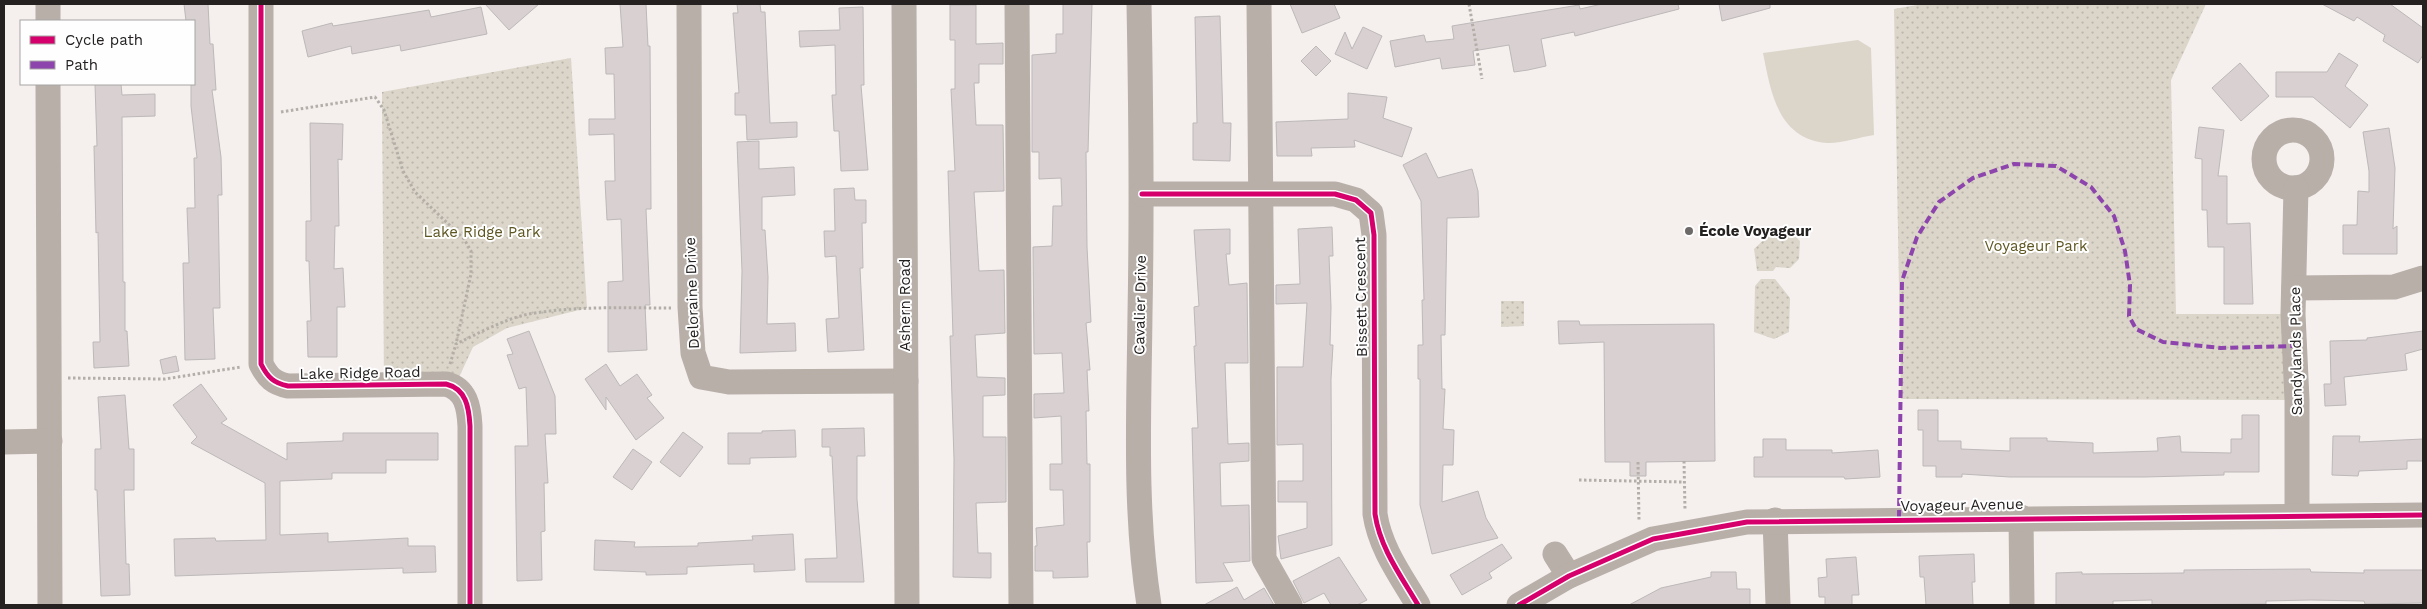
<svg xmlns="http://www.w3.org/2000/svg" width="2427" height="609" font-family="'Work Sans',sans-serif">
  <defs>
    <pattern id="park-dots" width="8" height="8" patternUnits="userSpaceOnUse" patternTransform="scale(1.25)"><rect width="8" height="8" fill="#dbd6c9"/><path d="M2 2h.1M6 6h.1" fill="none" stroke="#bcb7ac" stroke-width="1.8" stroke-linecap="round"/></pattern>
  </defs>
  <rect width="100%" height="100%" fill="#f5efee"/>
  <g fill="url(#park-dots)">
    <path d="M1923,4h283l-35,76 5,234h117l4,86 -396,-1 -7,-390z"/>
    <path d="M571,58l16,250 -80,20 -34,19 -18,39 -71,-1 -2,-293z"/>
    <path d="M1772,232l19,1 9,8 -1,18 -9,9 -14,-1 -3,4h-16l-3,-22z"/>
    <path d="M1761,279h14l15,19 -1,34 -15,7 -20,-7 1,-46z"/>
    <path d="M1501,301h23v25l-23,1z"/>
  </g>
  <path fill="#dbd6c9" d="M1858,40l13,8 3,87c-14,2 -31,8 -45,8 -51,-3 -58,-50 -66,-90z"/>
  <g fill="#d9d0d1" stroke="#bdb9b9">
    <path d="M184,4h24l2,40h3l3,46h-4l9,67 1,38h-4l2,113h-7l2,51 -30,1 -2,-97h6l-2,-55h8l-1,-50h3l-6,-52v-22h3v-63h-8z"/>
    <path d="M485,4h54l-30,26z"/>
    <path d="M620,4h26l2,42h2l1,163h-5l4,96h-5l2,45 -39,2v-70l15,-1 -2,-62 -14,1 -2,-39h10l-1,-47 -25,1v-16h26l-1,-45h-8l-1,-26 18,-1z"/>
    <path d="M737,4h23l1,8h4l5,111 27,-1v15l-50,3 -1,-25h-11v-22h4l-6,-80h5z"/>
    <path d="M1063,4h29l-4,148h-2l1,95 4,75 -5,1 4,47h-3l2,41h-3l1,53h3v78h-3l1,35 -35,1v-7h-18v-25h2l-1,-18 28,-3 -1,-35h-13v-26h12l-1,-48 -27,2v-24l30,-1 -2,-40 -28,1 -1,-107 19,-1 1,-40h9l-1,-28 -22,1v-27h-7v-97l24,-2v-19h7z"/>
    <path d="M1290,4h44l6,14 -38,15z"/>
    <path d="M1602,4h76l1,5 -104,27 -1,-4 -33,7 5,27 -18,4 -14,2 -5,-27 -36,6 2,14 -33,4 -2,-11 -45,9 -5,-26 34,-6 2,7 28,-3 -2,-13 127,-21 1,4z"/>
    <path d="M1719,4h51v4l-48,13z"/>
    <path d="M2322,4h68l33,24v27l-5,8 -35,-22 2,-6 -28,-18 -3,4z"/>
    <path d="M950,5h26v39l27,-1v21h-24v19h-5l2,42h27l1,66 -30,1 5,79 25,-1 1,63 -30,2 2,42 28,1v17l-22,1v41h23v65l-30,1 2,50h13v25l-38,-1 1,-118 -4,-123h3l-5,-165h7l-4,-82h4v-49h-5z"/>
    <path d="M481,7l6,27 -86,17 -1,-6 -48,9 -1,-8 -43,11 -6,-26 30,-8 1,3 96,-16 2,7z"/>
    <path d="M863,7l1,78h-3l7,85 -27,1 -2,-40h-5l-2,-36h4l-1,-50 -35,2 -1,-16 41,-1 -1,-22z"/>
    <path d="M1220,16l3,107h8l-1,38 -37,-1v-37h4l-2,-106z"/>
    <path d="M1363,27l19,9 -15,33 -32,-15 10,-22 7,17z"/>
    <path d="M1316,46l15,15 -15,15 -15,-15z"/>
    <path d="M2339,53l19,12 -13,21 23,19 -18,23 -37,-31h-37v-25h51z"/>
    <path d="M2240,63l29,33 -28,25 -29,-33z"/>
    <path d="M95,84h26l1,11 33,-1v22l-33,1 1,165h2v49h2l2,35 -35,2 -1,-26h7l-2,-110 -2,1 -1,-44 -1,-43h3z"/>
    <path d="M1348,93l39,4 -4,21 29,10 -10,29 -48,-17 1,7 -44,1 1,8h-35l-1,-34 72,-3z"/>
    <path d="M310,123l33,1 -1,36 -4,-1 1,67h-4l-1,43 9,-1 2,39h-8v50h-29l-1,-36h4l-2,-60h-3v-40h5z"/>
    <path d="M2199,127l25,3 -6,46h9v48l23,-1 3,81h-29v-57h-16l-1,-37h-5v-51l-7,-1z"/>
    <path d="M2389,128l6,40 -2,61 4,-3v28h-54v-29h14l1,-34 11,1v-21l-6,-39z"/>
    <path d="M759,141v28l35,-2 1,28 -33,2v33h3l3,47 -1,47 28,-1 1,28 -56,2 2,-82 -5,-129z"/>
    <path d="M1426,153l12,25 34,-9 6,22 1,26 -32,1 -2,117h-4l1,54h3l-2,40 11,1 -1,35h-10l-1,37 36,-11 8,27 12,20 -66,16 -12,-49v-126h-2v-34h5l-1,-45h2l-3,-99 -18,-36z"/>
    <path d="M854,188l1,12h11v23h-4l1,45h-3l4,82 -36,2 -2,-33 13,-1 -3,-62 -11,1 -1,-26h11l-1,-42z"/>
    <path d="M1332,227l1,29h-4l2,51 -1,38h3l-2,34 1,166 -51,14 -3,-23 29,-8v-26h-29v-21h25v-37l-26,1v-78h26l4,-64 -31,1v-19l24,-1 -2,-55z"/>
    <path d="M1230,229v25h-4l3,31 18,-2 1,80h-23l3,81 21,-1v18l-29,2 1,43 28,-1 1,56 -27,2 10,18 -37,2 -4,-155h6l-4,-82h2l-2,-39 5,-1 -5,-76z"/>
    <path d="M1558,321h21l1,4 134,-1 1,137 -69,1v14h-16v-14h-25l-1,-120 -45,2z"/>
    <path d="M529,331l26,65 1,38h-11l3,49h-4l1,48 -4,1 1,48 -25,1 -2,-135h13l-2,-59 -7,2 -12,-34 6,-1 -6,-15z"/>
    <path d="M2423,331v18l-18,5 2,16 -63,7 2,28 -21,1 -1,-22h7l-1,-43 37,-1v-2z"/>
    <path d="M176,356l3,15 -16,3 -3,-14z"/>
    <path d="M606,364l14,22 17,-12 15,21 -5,3 17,20 -28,22 -30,-43v13l-21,-31z"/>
    <path d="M201,384l26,35 -6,4 66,37v-17l56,-2v-8h95v27h-52v13h-54v6l-52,2v54l48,-2v9l80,-4v8h27l1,26 -33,1v-5l-228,8 -1,-37 41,-1 1,3 50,-1 -1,-57 -74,-40 6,-6 -24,-32z"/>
    <path d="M125,395l4,54h5v41h-10l2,74h3l1,31 -29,1 -4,-106h-2v-41h6l-3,-52z"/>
    <path d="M1918,410h20v31h23v8l49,2v-13h37v3l46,2v10l65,-2 -1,-13 23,-2 1,16 50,1v-14h11v-24h17v57h-35v3l-80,2h-134l-48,-3v3h-26v-11h-13v-36h-5z"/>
    <path d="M864,428l1,28h-8v43l7,83h-58l-1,-23 32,-1 -5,-102h-2v-9h-8v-18z"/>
    <path d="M795,430l1,27 -46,1v6h-22v-31h34v-2z"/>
    <path d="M683,432l20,15 -23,30 -20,-15z"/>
    <path d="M2333,436h27l-1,6 64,-3v22h-16v8l-48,2 -1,5 -26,-1z"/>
    <path d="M1763,439h23v11h46v3l46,-3 2,27 -35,2 -1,-2h-90v-20h9z"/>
    <path d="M633,449l19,13 -20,28 -19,-13z"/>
    <path d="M793,534l2,36 -41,2v-8l-67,3v7l-41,1v-3l-52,-2 1,-30 40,2 -1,5 64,-1v-3l55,-3 -1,-4z"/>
    <path d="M1502,544l10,14 -23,15 3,5 -30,17 -12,-20z"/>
    <path d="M1974,554l1,28h-3l1,23h-47l-2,-28h-4l-1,-21z"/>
    <path d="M1339,557l28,43 -10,5h-26l-7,-12 -20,10 -11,-22z"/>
    <path d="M1856,557l3,38h-7v10h-27v-8h-6l-1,-19 9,-1 -1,-18z"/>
    <path d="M2310,569l1,3 53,1v-3h59v33l-58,1 -1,-3 -53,-1 -45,1v3l-114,1v-5l-39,1v4h-57v-32l26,-1v2l102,-1v-3z"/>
    <path d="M1711,572h25l1,17h13v16h-121l32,-17 50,-11z"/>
    <path d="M1237,587l7,13 20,-12 10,17h-70z"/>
  </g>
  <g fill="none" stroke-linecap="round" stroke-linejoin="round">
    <g stroke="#b4aea8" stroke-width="3" stroke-dasharray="2.5 2.5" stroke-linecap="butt">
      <path d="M1469,4l13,75"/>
      <path d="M281,112l94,-15 9,13 19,61 12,21 49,47 7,12v23l-15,70"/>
      <path d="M450,364l6,-20c25,-12 52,-27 79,-31 45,-7 91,-5 136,-5"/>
      <path d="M68,378l97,1 76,-12"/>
      <path d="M1684,461l1,49"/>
      <path d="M1638,462l1,58"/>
      <path d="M1579,480l105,2"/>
    </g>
    <g stroke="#b7afa8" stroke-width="25">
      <path d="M48,4v17"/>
      <path d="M261,4v360c7,14 13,19 27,22l158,-2c20,5 23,23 24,42v179"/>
      <path d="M689,4l1,303 3,46 8,24 28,5 177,-1"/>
      <path d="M904,4l3,601"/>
      <path d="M1017,4l4,601"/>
      <path d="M1139,4c2,103 3,207 1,310 -1,97 -6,195 9,291"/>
      <path d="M1259,4l5,555 26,46"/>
      <path d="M48,84l2,521"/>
      <circle cx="2293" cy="159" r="29"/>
      <path d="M2296,188l-3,126 4,86v114"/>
      <path d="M1142,194h193l21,6 15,13 3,22 1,279c5,34 26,62 43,91"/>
      <path d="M2294,288l100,-1 29,-9"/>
      <path d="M4,442l46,-1"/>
      <path d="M2021,517l1,88"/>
      <path d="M1775,520l3,85"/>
      <path d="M1555,554l14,22"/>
      <path d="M1519,605l50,-29 84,-37 94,-17 676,-7"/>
    </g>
    <path stroke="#8e44ad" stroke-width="4" stroke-dasharray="8 4" stroke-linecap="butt" d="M1899,518l3,-237 15,-44 22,-35 34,-24 41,-14 42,2 35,21 23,29 11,35 5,34 -1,31 7,13 27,13 58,6 73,-2"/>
    <g stroke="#fefefe" stroke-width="8">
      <g id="cycleway">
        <path d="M261,4v360c7,14 13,19 27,22l158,-2c20,5 23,23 24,42v179"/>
        <path d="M1142,194h193l21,6 15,13 3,22 1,279c5,34 26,62 43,91"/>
        <path d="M1519,605l50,-29 84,-37 94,-17 676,-7"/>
      </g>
    </g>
    <use href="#cycleway" stroke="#d6006c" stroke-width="5"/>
  </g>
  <circle fill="#6d6968" stroke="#fefefe" stroke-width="2" cx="1689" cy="231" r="5"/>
  <g text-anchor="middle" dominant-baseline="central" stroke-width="4" stroke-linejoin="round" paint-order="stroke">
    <g font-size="15" font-weight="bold" fill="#242120" stroke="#fefefe" text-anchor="start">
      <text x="1699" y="231">École Voyageur</text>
    </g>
    <g font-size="15" fill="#5e5621" stroke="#fefefe">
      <text x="482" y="232">Lake Ridge Park</text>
      <text x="2036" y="246">Voyageur Park</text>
    </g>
    <g font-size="15" fill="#242120" stroke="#fefefe">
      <text transform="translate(692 293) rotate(-92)">Deloraine Drive</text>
      <text transform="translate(1361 297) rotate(-91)">Bissett Crescent</text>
      <text transform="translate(905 305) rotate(-90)">Ashern Road</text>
      <text transform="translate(1140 305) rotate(-89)">Cavalier Drive</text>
      <text transform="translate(2296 351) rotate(-91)">Sandylands Place</text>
      <text transform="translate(360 373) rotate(-1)">Lake Ridge Road</text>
      <text transform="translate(1962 505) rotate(-1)">Voyageur Avenue</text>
    </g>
  </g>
  <rect width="2427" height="609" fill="none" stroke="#242120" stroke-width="10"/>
  <rect x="20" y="20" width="175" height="65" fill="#fefefe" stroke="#a7a6a5"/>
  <rect x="30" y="36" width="25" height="8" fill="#d6006c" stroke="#a7a6a5"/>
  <text x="65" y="45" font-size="15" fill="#242120">Cycle path</text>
  <rect x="30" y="61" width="25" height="8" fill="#8e44ad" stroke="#a7a6a5"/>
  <text x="65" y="70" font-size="15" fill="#242120">Path</text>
</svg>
